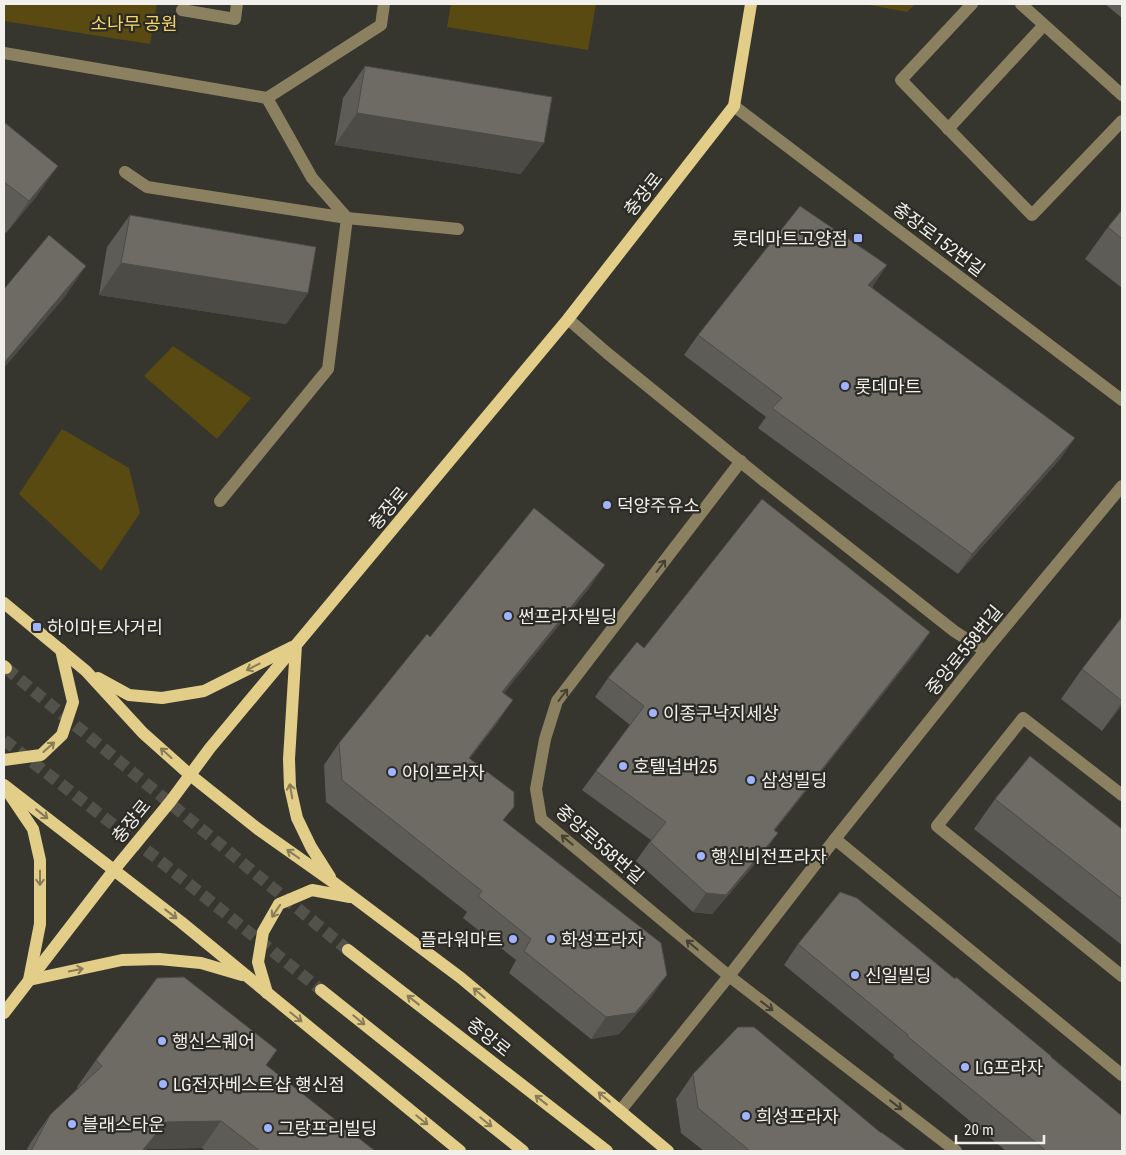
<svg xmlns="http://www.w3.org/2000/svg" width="1126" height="1155" font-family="'Roboto Condensed','Noto Sans KR',sans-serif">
  <rect width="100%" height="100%" fill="#36352e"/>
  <g fill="#594a12">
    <path d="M4,4h153l-7,40 -146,-23z"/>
    <path d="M451,4h145l-8,46 -141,-23z"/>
    <path d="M870,4h45l-8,8 -38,-7z"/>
    <path d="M173,346l78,52 -34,41 -73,-63z"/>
    <path d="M62,429l67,39 11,45 -39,58 -82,-77z"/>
  </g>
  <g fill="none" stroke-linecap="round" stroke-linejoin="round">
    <g stroke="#52514a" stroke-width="12" stroke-dasharray="12 6" stroke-linecap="butt">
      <path d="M6,668l342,282"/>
      <path d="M4,740l155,120 162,130"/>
    </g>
    <g stroke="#8b8161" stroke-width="12">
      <path d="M972,4l-71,76 131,135 90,-94"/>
      <path d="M1021,4l101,91"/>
      <path d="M182,10l53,9 2,-15"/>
      <path d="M4,53l263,45 114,-73 3,-21"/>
      <path d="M734,106l388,294"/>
      <path d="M948,129l96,-104"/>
      <path d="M125,172l22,15 200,31 111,11"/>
      <path d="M568,319l39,34 156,127 191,151 31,20"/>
      <path d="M741,461l-184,240 -12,38 -9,50 5,30 188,157 227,175"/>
      <path d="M220,501l108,-132 19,-151 -35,-40 -45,-80"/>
      <path d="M1122,795l-99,-77 -86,108 185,150"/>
      <path d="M835,839l287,236"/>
      <path d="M620,1111l109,-135 106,-137 150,-188 137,-165"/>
    </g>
    <g stroke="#e2cd89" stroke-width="12">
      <path d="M4,603l82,68 57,62 46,41 69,55 75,53 128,96 207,173"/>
      <path d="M296,645l-7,114 1,28 7,31 14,29 19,30"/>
      <path d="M4,666l2,2"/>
      <path d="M98,678l31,17 33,3 42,-7 88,-44"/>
      <path d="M4,760l37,-5 21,-20 11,-33 -12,-52"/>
      <path d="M4,785l177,137 279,229"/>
      <path d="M8,792l25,37 7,31v64l-11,56 93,-20 37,-1 42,4 41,12"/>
      <path d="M348,950l259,201"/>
      <path d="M321,990l202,161"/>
      <path d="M267,993l-9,-31 5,-30 16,-28 33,-14 38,7"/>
      <path d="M4,1013l110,-143 56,-68 40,-54 358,-429 166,-213 17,-102"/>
    </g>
  </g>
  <g fill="#5e5c56">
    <path d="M1105,4h17v14z"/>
    <path d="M365,66l156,108 -186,-29 8,-47z"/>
    <path d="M4,122l32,75 -30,36 -2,-2z"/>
    <path d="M1122,210v78l-37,-29 23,-32z"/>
    <path d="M130,215l178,78 -22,31 -187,-29 8,-48z"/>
    <path d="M887,265l-15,22 189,171 -103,116 -200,-146 8,-11 -82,-62 14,-20z"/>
    <path d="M590,587l-86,106 -6,29 -28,36 34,62 148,176 -33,38 -28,5 -82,-66 7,-13 -53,-42 4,-6 -141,-110 -2,-37 15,-22 91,-106z"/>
    <path d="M1122,617v88l-20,26 -41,-32 21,-30z"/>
    <path d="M930,632l-13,19 -142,179 -10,22 -53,62 -19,-2 -57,-51 15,-21 -69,-50 48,-65 -35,-28 13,-19 36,-30z"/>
    <path d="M995,799l127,30v116l-148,-116z"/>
    <path d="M798,944l253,113 71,94h-116l-113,-94 1,-2 -110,-90z"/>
    <path d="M277,1050l-11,15 109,86h-169l-4,-3 -55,1 -2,2h-119l5,-9 19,-27 28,-27 -1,-1 19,-27z"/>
    <path d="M693,1074l188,59 26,18h-203l-23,-18 -5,-34z"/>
  </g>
  <g fill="#4c4b46">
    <path d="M357,113l187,30 -23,31 -186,-29z"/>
    <path d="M58,166l-22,31 -30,36 23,-32z"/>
    <path d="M121,263l187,30 -22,31 -187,-29z"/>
    <path d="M887,265l-14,20 -19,20 14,-20z"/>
    <path d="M86,266l-22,32 -60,70v-5z"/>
    <path d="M1075,438l-14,20 -103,116 14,-20z"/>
    <path d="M605,565l-15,22 -103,127 15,-22z"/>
    <path d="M930,632l-13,19 -157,198 14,-19z"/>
    <path d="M513,700l-15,22 -44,57 15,-21z"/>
    <path d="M1122,702v3l-20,26z"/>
    <path d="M778,833l-13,19 -53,62 -19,-2 13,-19z"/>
    <path d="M667,975l-15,21 -33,38 -28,5 15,-22z"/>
    <path d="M221,1121l-19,27 -55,1 -2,2h-3l24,-29z"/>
  </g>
  <g fill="#6d6b64" stroke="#4c4b46">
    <path d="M365,66l187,31 -8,46 -187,-30z"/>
    <path d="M4,122l54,44 -29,35 -25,-19z"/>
    <path d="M800,206l87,59 -19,20 207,153 -103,116 -200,-146 10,-10 -84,-63z"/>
    <path d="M1122,210v29l-14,-12z"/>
    <path d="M130,215l186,32 -8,46 -187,-30z"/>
    <path d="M49,235l37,31 -82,97v-74z"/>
    <path d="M762,499l168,133 -156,198 4,3 -52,62 -20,-2 -56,-51 16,-20 -70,-51 48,-65 -36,-28 29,-36 7,6z"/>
    <path d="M534,508l71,57 -103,127 11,8 -44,58 45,34v15l-11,13 158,123 6,32 -32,38 -29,4 -82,-66 7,-12 -53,-43 4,-5 -140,-111 -3,-37 88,-109 3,3z"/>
    <path d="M1122,617v84l-40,-32z"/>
    <path d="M1030,756l92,73v70l-127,-100z"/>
    <path d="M840,892l17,6 98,81 1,-2 95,79v1l71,59v35h-76l-139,-115 1,-1 -110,-91z"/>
    <path d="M184,977l93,73 -11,15 109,86h-115l-39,-30 -55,1 -24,29h-111l19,-36 52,-49 -6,-6 61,-82z"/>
    <path d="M738,1027h16l127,106v-1l26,19h-157l-52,-43 -5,-34z"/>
  </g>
  <defs><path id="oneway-shaft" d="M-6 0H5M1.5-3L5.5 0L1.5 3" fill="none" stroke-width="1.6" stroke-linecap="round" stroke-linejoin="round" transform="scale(1.25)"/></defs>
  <g stroke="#444034">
    <use href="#oneway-shaft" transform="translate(661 566) rotate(-53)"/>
    <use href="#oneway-shaft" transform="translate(563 695) rotate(-53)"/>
    <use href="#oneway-shaft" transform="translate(567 840) rotate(-140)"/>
    <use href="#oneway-shaft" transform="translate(692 945) rotate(-140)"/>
    <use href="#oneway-shaft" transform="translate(767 1006) rotate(38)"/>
    <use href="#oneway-shaft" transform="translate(896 1105) rotate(38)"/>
  </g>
  <g stroke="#877c57">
    <use href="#oneway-shaft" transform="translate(253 667) rotate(153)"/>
    <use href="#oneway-shaft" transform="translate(49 747) rotate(-42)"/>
    <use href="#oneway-shaft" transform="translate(166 753) rotate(-138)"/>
    <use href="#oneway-shaft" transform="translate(291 791) rotate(-100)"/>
    <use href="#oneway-shaft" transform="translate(42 814) rotate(38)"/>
    <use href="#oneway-shaft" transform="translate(293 854) rotate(-145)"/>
    <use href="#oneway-shaft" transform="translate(40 878) rotate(90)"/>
    <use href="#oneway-shaft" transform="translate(276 911) rotate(124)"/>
    <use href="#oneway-shaft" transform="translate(171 914) rotate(38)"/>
    <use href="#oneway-shaft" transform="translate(76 970) rotate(-12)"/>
    <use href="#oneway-shaft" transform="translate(479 993) rotate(-140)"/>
    <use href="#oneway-shaft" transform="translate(413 1000) rotate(-142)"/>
    <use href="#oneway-shaft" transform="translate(296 1017) rotate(39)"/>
    <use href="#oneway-shaft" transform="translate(359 1020) rotate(39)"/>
    <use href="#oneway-shaft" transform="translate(604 1097) rotate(-140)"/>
    <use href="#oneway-shaft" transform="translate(541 1100) rotate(-142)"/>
    <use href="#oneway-shaft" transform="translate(422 1120) rotate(39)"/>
    <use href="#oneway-shaft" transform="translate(486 1122) rotate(39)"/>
  </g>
  <g fill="#a0b3fd" stroke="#2c2b25" stroke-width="2">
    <rect x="853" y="233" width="10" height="10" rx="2.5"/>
    <circle cx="845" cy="386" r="5"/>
    <circle cx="607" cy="505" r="5"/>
    <circle cx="508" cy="616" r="5"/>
    <rect x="32" y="622" width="10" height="10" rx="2.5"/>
    <circle cx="653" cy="713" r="5"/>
    <circle cx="623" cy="766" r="5"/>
    <circle cx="392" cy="772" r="5"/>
    <circle cx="751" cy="780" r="5"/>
    <circle cx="701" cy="856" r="5"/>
    <circle cx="513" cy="939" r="5"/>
    <circle cx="551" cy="939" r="5"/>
    <circle cx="855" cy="975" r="5"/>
    <circle cx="162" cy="1041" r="5"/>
    <circle cx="965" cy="1067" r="5"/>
    <circle cx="163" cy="1084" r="5"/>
    <circle cx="746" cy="1116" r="5"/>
    <circle cx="72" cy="1124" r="5"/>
    <circle cx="268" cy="1128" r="5"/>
  </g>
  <g text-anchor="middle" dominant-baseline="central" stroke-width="4.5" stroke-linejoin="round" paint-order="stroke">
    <g font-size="18" fill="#f7d666" stroke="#2c2b25">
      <text x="134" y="23">소나무 공원</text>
    </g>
    <g font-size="18" fill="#f1f0ec" stroke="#2c2b25">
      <text transform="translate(643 194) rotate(-52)">충장로</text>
      <text transform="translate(939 239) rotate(37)">충장로152번길</text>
      <text transform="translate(388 508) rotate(-50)">충장로</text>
      <text transform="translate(964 650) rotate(-51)">중앙로558번길</text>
      <text transform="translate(131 821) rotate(-51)">충장로</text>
      <text transform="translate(600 844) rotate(41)">중앙로558번길</text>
      <text transform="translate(489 1037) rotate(38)">중앙로</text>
    </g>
    <g font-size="18" fill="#f1f0ec" stroke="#2c2b25" text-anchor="start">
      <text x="848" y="238" text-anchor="end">롯데마트고양점</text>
      <text x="855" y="386">롯데마트</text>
      <text x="617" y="505">덕양주유소</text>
      <text x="518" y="616">썬프라자빌딩</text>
      <text x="47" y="627">하이마트사거리</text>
      <text x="663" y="713">이종구낙지세상</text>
      <text x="633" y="766">호텔넘버25</text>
      <text x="402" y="772">아이프라자</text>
      <text x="761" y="780">삼성빌딩</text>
      <text x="711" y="856">행신비전프라자</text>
      <text x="503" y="939" text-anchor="end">플라워마트</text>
      <text x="561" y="939">화성프라자</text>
      <text x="865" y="975">신일빌딩</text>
      <text x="172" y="1041">행신스퀘어</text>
      <text x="975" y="1067">LG프라자</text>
      <text x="173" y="1084">LG전자베스트샵 행신점</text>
      <text x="756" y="1116">희성프라자</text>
      <text x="82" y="1124">블래스타운</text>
      <text x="278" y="1128">그랑프리빌딩</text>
    </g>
  </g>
  <rect width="1126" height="1155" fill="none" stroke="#f1f0ec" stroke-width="10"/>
  <path d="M956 1135v8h88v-8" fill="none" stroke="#f1f0ec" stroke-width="2.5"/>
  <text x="964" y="1135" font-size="15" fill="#f1f0ec" stroke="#2c2b25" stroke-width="4" paint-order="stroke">20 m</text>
</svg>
